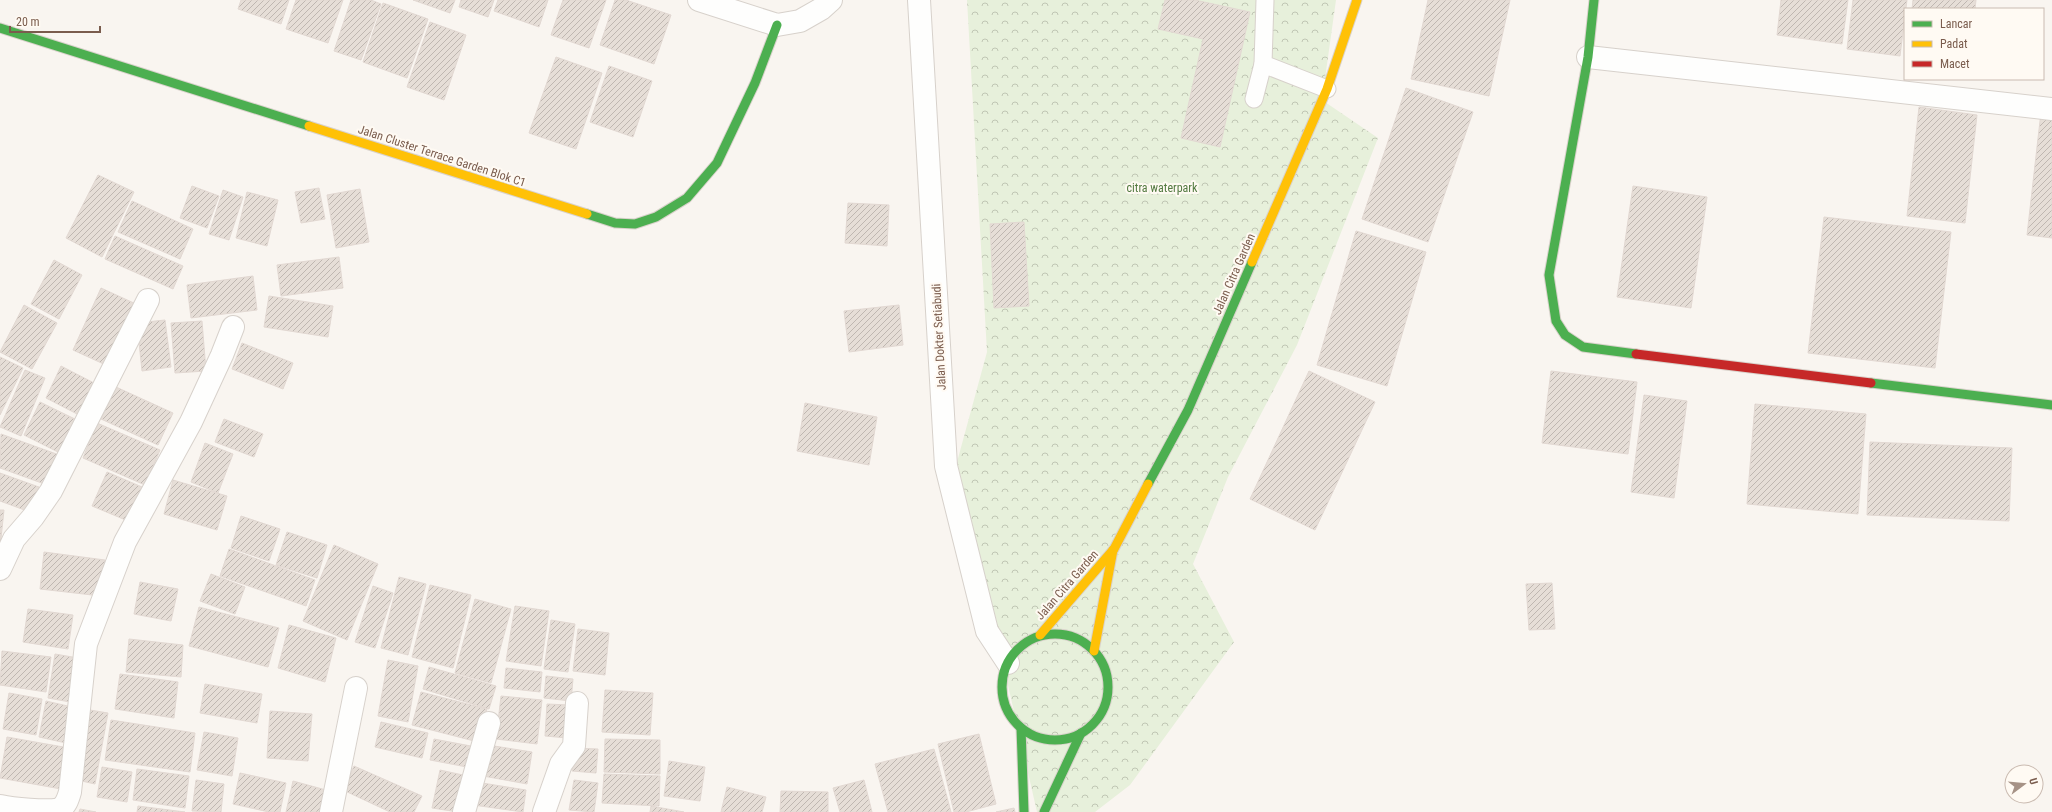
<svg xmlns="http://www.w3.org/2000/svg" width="2052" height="812" font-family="'Roboto Condensed',sans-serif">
  <defs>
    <pattern id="forest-crowns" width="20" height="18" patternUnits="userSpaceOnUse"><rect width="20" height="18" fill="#e7f0db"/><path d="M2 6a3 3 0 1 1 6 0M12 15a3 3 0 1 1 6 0" fill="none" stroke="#c0c6b4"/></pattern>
    <pattern id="building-hatch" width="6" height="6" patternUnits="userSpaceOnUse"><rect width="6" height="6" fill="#e6ded7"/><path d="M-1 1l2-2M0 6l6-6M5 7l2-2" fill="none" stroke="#bfb7b1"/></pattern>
  </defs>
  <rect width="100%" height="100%" fill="#f9f5f0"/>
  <path fill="url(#forest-crowns)" d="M967,0h369l-14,100 56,38 -81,207 -69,132 -35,87 41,78 -104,143 -35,27h-58l-80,-350 30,-110z"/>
  <g fill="url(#building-hatch)" stroke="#e2d8d2">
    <path d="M241,0h48l-8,24 -43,-15z"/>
    <path d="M296,0h47l-15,43 -42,-14z"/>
    <path d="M351,0h20l10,4 -20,56 -27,-9z"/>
    <path d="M413,0h42l-5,13z"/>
    <path d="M461,0h33l-6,17 -29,-10z"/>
    <path d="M498,0h50l-9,27 -45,-16z"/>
    <path d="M563,0h43l-17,48 -38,-13z"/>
    <path d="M615,0h11l45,15 -17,49 -54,-19z"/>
    <path d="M1165,0h30l55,12 -30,135 -39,-9 22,-99 -45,-10z"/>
    <path d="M1428,0h82l-21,96 -78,-17z"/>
    <path d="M1781,0h67l-6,44 -65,-9z"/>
    <path d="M1853,0h54l-7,56 -53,-7z"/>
    <path d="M1913,0h63l-1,9h-63z"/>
    <path d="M383,3l45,16 -21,59 -44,-16z"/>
    <path d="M430,22l36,13 -22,65 -37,-13z"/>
    <path d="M556,57l46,16 -26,76 -47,-16z"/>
    <path d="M609,66l43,15 -19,56 -43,-15z"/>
    <path d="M1406,88l67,24 -45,130 -66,-23z"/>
    <path d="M1919,107l58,8 -12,108 -58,-7z"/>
    <path d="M2041,112l11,2v124l-25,-3z"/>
    <path d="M98,175l36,17 -32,65 -36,-19z"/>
    <path d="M192,186l27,10 -12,32 -27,-10z"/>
    <path d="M1633,186l74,11 -16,111 -74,-11z"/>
    <path d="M319,188l6,31 -24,4 -6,-31z"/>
    <path d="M360,189l9,53 -33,6 -9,-53z"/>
    <path d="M223,190l20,7 -14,43 -20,-6z"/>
    <path d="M247,192l31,8 -11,46 -31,-8z"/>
    <path d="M132,201l61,28 -13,30 -62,-27z"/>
    <path d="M848,203l41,2 -2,41 -42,-3z"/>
    <path d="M1824,217l127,15 -16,136 -127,-15z"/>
    <path d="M1024,222l5,84 -35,2 -4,-84z"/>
    <path d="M1356,231l70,21 -39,134 -70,-21z"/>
    <path d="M115,236l68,30 -10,23 -68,-30z"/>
    <path d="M339,257l4,31 -62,8 -4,-31z"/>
    <path d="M54,260l28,15 -23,44 -28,-15z"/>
    <path d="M253,276l4,34 -66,8 -4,-33z"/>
    <path d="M101,288l35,16 -28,62 -35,-16z"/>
    <path d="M269,296l64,10 -5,31 -64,-10z"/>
    <path d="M24,305l33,18 -25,46 -32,-17z"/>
    <path d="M899,305l4,40 -54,7 -5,-41z"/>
    <path d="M165,320l6,47 -29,4 -5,-48z"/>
    <path d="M202,321l4,50 -31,2 -4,-50z"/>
    <path d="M242,343l51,20 -10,26 -51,-20z"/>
    <path d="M0,357l23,11 -23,47z"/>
    <path d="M61,366l33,17 -15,32 -33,-17z"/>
    <path d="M25,370l20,8 -24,58 -21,-9z"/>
    <path d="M1309,371l66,31 -60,128 -65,-31z"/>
    <path d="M1551,371l86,11 -9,72 -86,-11z"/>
    <path d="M116,387l57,26 -15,32 -57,-26z"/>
    <path d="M1644,395l43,6 -13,97 -43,-6z"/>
    <path d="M40,402l39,19 -15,34 -40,-20z"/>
    <path d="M805,403l72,14 -8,48 -72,-14z"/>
    <path d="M1755,404l111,10 -8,100 -111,-10z"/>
    <path d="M224,419l39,15 -9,23 -39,-15z"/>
    <path d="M97,423l63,27 -15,35 -62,-27z"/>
    <path d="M1,434l61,22 -12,30 -50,-18z"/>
    <path d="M1870,442l142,6 -3,73 -142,-6z"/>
    <path d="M205,443l28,11 -15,39 -27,-11z"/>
    <path d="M107,472l35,15 -14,34 -36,-15z"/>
    <path d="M0,473l39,14 -9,25 -30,-11z"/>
    <path d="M173,480l54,16 -10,34 -53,-16z"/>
    <path d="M0,510h4l-4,38z"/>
    <path d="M241,516l39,13 -11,32 -38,-13z"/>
    <path d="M287,532l40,13 -10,33 -41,-13z"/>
    <path d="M334,545l44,19 -31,76 -44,-19z"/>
    <path d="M229,549l86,31 -9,26 -86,-30z"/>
    <path d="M44,552l61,8 -4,36 -61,-7z"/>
    <path d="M211,574l34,13 -10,27 -35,-13z"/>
    <path d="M399,577l27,7 -18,71 -27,-7z"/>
    <path d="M140,582l38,7 -7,32 -37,-7z"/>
    <path d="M1552,583l3,46 -26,1 -3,-46z"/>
    <path d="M430,585l41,10 -18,73 -41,-11z"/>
    <path d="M373,586l20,7 -18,55 -20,-6z"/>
    <path d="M475,599l36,10 -20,74 -36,-10z"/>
    <path d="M515,606l34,5 -8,55 -35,-5z"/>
    <path d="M199,607l80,21 -11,39 -79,-21z"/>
    <path d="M28,609l45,6 -5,34 -45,-7z"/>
    <path d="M551,620l24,4 -7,48 -24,-3z"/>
    <path d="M289,625l47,13 -11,44 -47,-14z"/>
    <path d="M578,629l31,4 -4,42 -32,-4z"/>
    <path d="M129,639l54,6 -2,32 -55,-5z"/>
    <path d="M2,651l49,6 -5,35 -46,-7z"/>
    <path d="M55,654l23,4 -8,44 -22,-4z"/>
    <path d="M388,660l30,6 -10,56 -30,-6z"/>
    <path d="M429,667l67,19 -7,23 -66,-20z"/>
    <path d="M506,668l36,4 -2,20 -36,-4z"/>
    <path d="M120,674l58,8 -4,36 -59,-9z"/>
    <path d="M546,676l27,3 -2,22 -27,-3z"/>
    <path d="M205,684l57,10 -5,29 -57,-10z"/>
    <path d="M605,690l48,3 -3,42 -48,-3z"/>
    <path d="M421,692l66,17 -9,33 -66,-17z"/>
    <path d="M9,693l33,6 -6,36 -33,-6z"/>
    <path d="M501,696l41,4 -5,44 -41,-5z"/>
    <path d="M46,701l26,6 -6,36 -27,-6z"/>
    <path d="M547,704l22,1 -2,33 -22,-2z"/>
    <path d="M90,710l18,3 -13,71 -18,-4z"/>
    <path d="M270,711l42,3 -4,47 -41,-3z"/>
    <path d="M111,720l84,13 -5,39 -85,-12z"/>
    <path d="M381,722l47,11 -6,25 -47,-11z"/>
    <path d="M204,732l34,6 -6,38 -35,-6z"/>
    <path d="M979,734l17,70 -30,8h-12l-16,-68z"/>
    <path d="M7,737l62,11 -8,41 -61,-11z"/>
    <path d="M434,739l42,8 -4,21 -42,-8z"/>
    <path d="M605,739l55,1v34l-56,-2z"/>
    <path d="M488,745l44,7 -5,32 -44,-8z"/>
    <path d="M573,748l25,1 -2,24 -24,-2z"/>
    <path d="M934,749l17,63h-63l-13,-48z"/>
    <path d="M669,761l36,6 -5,34 -36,-5z"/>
    <path d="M354,766l68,30 -8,16h-24l-47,-22z"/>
    <path d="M102,767l30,5 -5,30 -30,-5z"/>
    <path d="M137,769l52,7 -4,32 -52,-8z"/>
    <path d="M440,770l32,7 -14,35 -26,-4z"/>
    <path d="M240,773l46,10 -6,29h-11l-36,-8z"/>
    <path d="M604,774l56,2 -1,30 -57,-3z"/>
    <path d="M196,780l28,4 -3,28 -29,-1z"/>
    <path d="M574,780l24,3 -4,29 -25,-2z"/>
    <path d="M864,780l8,32h-32l-7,-24z"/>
    <path d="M293,781l33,9 -5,22h-35z"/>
    <path d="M476,782l50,8 -3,22 -50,-7z"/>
    <path d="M727,787l39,10 -4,15h-41z"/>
    <path d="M781,791l47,1v20h-48z"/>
    <path d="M138,806l47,6h-48z"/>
    <path d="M651,806l33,6h-34z"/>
    <path d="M1014,808l1,4h-19z"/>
    <path d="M80,809l16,3h-17z"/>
  </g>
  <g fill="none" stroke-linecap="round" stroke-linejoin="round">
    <g stroke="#d7d1cb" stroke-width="19">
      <g id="lane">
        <path d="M1265,0l-2,64 64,25"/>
        <path d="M1254,99l9,-35"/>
      </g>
    </g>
    <g stroke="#d7d1cb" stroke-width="24">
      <g id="street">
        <path d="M699,0l78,25 23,-4 21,-12 10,-9"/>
        <path d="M919,0l27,466 41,165 21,32"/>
        <path d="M1588,57l464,52"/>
        <path d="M0,569l14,-30 19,-22 18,-26 97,-191"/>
        <path d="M0,806c12,3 48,6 59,3 7,-3 9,-10 11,-17l16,-148 39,-102 66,-120 31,-67 11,-28"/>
        <path d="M331,812l25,-124"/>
        <path d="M464,812l25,-89"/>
        <path d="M544,812l17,-48 13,-18 3,-43"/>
      </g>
    </g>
    <g stroke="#d9d2cb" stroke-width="11">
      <g id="fast">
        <path d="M1594,0l-6,57 -39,218 7,46 9,14 18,12 53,7"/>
        <path d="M0,28l309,98"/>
        <path d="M587,214l28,9 20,1 21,-7 31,-19 30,-35 38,-80 22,-58"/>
        <path d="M1871,383l181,22"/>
        <path d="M1148,484l40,-74 64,-148"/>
        <circle cx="1055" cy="687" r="53"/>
        <path d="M1021,728l3,84"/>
        <path d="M1044,812l37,-79"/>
      </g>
    </g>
    <g stroke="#d9d2cb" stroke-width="11">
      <g id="slow">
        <path d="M309,126l278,88"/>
        <path d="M1252,262l75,-173 30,-89"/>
        <path d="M1040,635l74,-86 34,-65"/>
        <path d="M1094,651l19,-101"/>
      </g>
    </g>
    <g stroke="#d9d2cb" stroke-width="11">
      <path id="jam" d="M1636,354l235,29"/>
    </g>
    <use href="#lane" stroke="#fefefd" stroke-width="17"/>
    <use href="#street" stroke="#fefefd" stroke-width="22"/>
    <use href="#fast" stroke="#4caf50" stroke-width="9"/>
    <use href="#slow" stroke="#ffc107" stroke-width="9"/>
    <use href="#jam" stroke="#c62828" stroke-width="9"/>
  </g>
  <g text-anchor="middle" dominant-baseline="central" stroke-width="4" stroke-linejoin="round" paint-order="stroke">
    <g font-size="12" fill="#7a5c4d" stroke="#fffaf3">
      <text transform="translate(442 156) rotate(18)">Jalan Cluster Terrace Garden Blok C1</text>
      <text transform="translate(1234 274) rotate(-66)">Jalan Citra Garden</text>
      <text transform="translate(939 337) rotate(-93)">Jalan Dokter Setiabudi</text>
      <text transform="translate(1067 585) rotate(-49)">Jalan Citra Garden</text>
    </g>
    <g font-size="12" fill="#537a41" stroke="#fffaf3">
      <text x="1162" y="188">citra waterpark</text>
    </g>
  </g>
  <rect x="1904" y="8" width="140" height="72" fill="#fffaf3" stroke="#cabbb1"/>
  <rect x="1912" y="21" width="20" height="6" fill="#4caf50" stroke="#cabbb1"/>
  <text x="1940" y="28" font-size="12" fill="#7a5c4d">Lancar</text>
  <rect x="1912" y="41" width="20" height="6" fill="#ffc107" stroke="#cabbb1"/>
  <text x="1940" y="48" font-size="12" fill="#7a5c4d">Padat</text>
  <rect x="1912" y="61" width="20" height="6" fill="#c62828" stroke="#cabbb1"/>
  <text x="1940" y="68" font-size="12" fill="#7a5c4d">Macet</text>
  <g transform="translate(2024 784) rotate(74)"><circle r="19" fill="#fffaf3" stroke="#cabbb1"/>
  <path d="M0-3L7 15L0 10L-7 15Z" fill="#a69286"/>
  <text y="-6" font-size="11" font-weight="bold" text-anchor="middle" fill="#7a5c4d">U</text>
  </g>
  <path d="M10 26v6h90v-6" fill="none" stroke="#7a5c4d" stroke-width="2"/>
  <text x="16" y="26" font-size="12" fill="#7a5c4d" stroke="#fffaf3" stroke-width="3" paint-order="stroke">20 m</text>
</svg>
